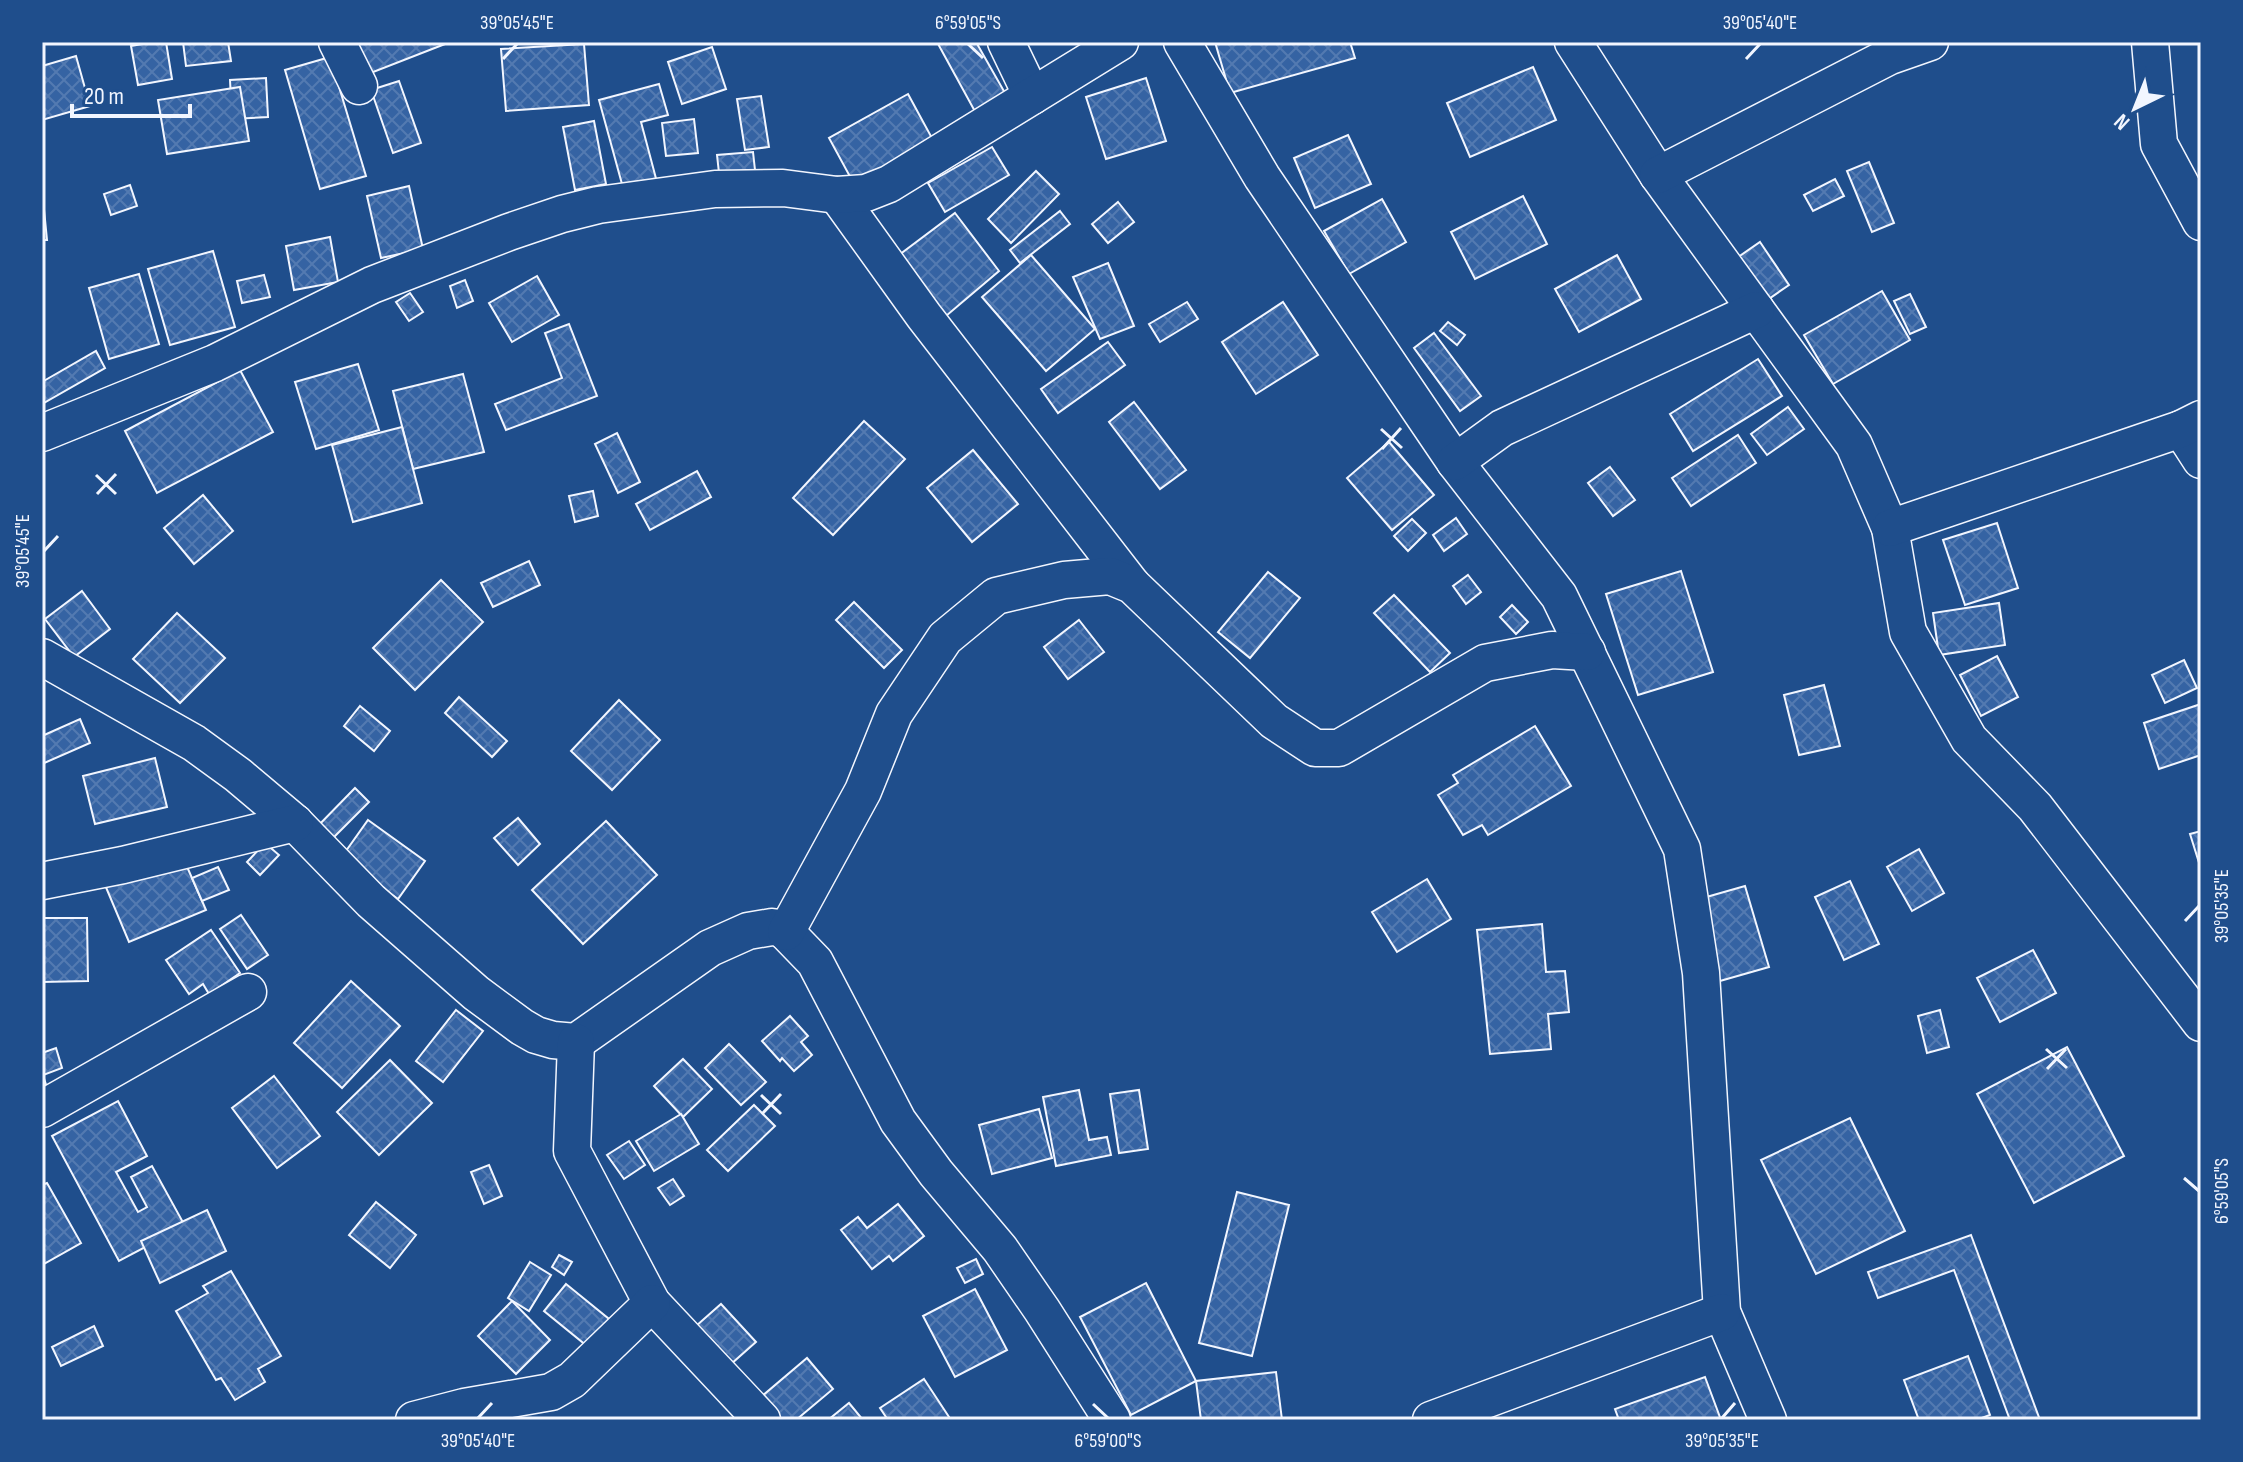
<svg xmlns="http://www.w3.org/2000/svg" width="2243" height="1462" font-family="'Sofia Sans Condensed',sans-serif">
  <defs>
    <pattern id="building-cross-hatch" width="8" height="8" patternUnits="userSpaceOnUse" patternTransform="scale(2)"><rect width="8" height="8" fill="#3563a3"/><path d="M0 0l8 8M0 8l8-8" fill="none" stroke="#537ab1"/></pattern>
  </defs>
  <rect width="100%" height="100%" fill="#1f4e8c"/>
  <g fill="url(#building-cross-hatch)" stroke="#f2f6ff" stroke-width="2">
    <path d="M153,42h13l6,37 -34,6 -7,-39z"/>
    <path d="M183,42h45l3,19 -45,5z"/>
    <path d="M349,42h96v2l-82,32z"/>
    <path d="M937,42h39l33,58 -31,17z"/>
    <path d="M1215,42h135l5,16 -125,35z"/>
    <path d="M584,44l5,61 -83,6 -5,-62z"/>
    <path d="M712,47l14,42 -44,15 -14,-42z"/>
    <path d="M76,56l14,50 -48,14v-54z"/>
    <path d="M330,57l36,119 -46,13 -35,-119z"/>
    <path d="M1533,67l23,53 -86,37 -23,-54z"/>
    <path d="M266,78l2,39 -36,2 -2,-39z"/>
    <path d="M1146,78l20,63 -60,18 -20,-62z"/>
    <path d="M399,81l22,62 -28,10 -22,-63z"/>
    <path d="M659,84l9,31 -27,7 17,64 -33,9 -26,-95z"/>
    <path d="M240,87l9,54 -82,13 -9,-54z"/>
    <path d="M908,94l25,46 -79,44 -25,-46z"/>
    <path d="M761,96l8,51 -24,3 -8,-51z"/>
    <path d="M694,119l4,34 -32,3 -4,-33z"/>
    <path d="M594,121l12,63 -31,6 -12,-63z"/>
    <path d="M1348,135l23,49 -56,24 -21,-50z"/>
    <path d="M992,147l17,28 -64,37 -17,-29z"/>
    <path d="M753,152l2,18 -36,3 -2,-18z"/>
    <path d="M1869,162l25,61 -22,9 -25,-61z"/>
    <path d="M1036,171l23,23 -48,49 -23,-24z"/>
    <path d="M1835,179l9,17 -31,15 -9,-16z"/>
    <path d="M130,185l7,21 -26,9 -7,-21z"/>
    <path d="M409,186l14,63 -42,9 -14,-62z"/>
    <path d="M42,189l5,51h-5z"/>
    <path d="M1523,196l24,48 -72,35 -24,-47z"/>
    <path d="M1382,199l24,43 -57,32 -25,-43z"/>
    <path d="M1118,202l16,20 -26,21 -16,-19z"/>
    <path d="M1060,211l10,13 -50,39 -10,-13z"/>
    <path d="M955,213l44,58 -53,45 -55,-55z"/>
    <path d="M330,237l8,45 -44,8 -8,-44z"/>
    <path d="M1760,242l29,43 -29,20 -29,-43z"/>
    <path d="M213,251l22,76 -65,18 -22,-76z"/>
    <path d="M1031,255l64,74 -49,42 -64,-74z"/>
    <path d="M1617,255l24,44 -62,33 -24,-43z"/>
    <path d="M1108,263l26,63 -34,13 -27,-62z"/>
    <path d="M139,274l20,70 -50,15 -20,-71z"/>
    <path d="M264,275l6,22 -28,6 -5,-22z"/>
    <path d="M537,276l22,39 -47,27 -23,-39z"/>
    <path d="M465,280l8,21 -16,7 -7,-22z"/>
    <path d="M1882,291l28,49 -77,44 -29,-49z"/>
    <path d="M410,293l13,19 -14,9 -13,-19z"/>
    <path d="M1910,294l16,33 -16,7 -16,-33z"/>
    <path d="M1187,302l11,17 -38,23 -11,-18z"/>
    <path d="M1283,302l35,53 -62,39 -34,-52z"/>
    <path d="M1448,322l17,13 -8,10 -17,-14z"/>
    <path d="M569,324l28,72 -91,34 -11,-26 67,-26 -17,-45z"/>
    <path d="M1434,333l47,63 -21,15 -46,-63z"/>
    <path d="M1108,342l17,23 -67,48 -17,-24z"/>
    <path d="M96,351l9,17 -63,36v-22z"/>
    <path d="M1758,359l24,37 -89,55 -23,-37z"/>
    <path d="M358,364l21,66 -63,19 -21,-67z"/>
    <path d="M240,370l33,62 -116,61 -32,-62z"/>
    <path d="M463,374l21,78 -71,17 -20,-78z"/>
    <path d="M1134,402l52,68 -26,19 -51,-67z"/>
    <path d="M1788,407l16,22 -37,26 -16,-21z"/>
    <path d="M864,421l41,38 -72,76 -40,-37z"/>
    <path d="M402,427l20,76 -69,19 -21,-77z"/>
    <path d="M617,433l23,49 -22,11 -23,-49z"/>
    <path d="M1738,435l18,28 -65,43 -19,-28z"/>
    <path d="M1389,442l45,53 -42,35 -45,-52z"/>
    <path d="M973,450l45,54 -46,38 -45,-54z"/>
    <path d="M1610,467l25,33 -22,16 -25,-33z"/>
    <path d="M697,471l14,26 -61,33 -14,-26z"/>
    <path d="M593,491l5,25 -23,6 -6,-26z"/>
    <path d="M203,495l30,36 -39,33 -30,-36z"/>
    <path d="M1456,518l11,16 -23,17 -11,-16z"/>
    <path d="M1412,519l14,14 -18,18 -14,-15z"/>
    <path d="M1997,523l21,65 -53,17 -22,-65z"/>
    <path d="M529,561l11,24 -47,22 -12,-24z"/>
    <path d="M1681,571l32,101 -75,23 -32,-101z"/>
    <path d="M1268,572l32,26 -50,60 -32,-26z"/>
    <path d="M1468,575l13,17 -15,12 -13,-18z"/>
    <path d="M441,580l42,42 -68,68 -42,-42z"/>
    <path d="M82,591l28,38 -36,28 -29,-38z"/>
    <path d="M1394,595l56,58 -20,19 -56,-59z"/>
    <path d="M854,602l48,48 -18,18 -48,-48z"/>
    <path d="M1999,603l6,42 -66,10 -6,-42z"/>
    <path d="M1512,605l16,17 -12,12 -16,-17z"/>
    <path d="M177,613l48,45 -45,45 -47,-44z"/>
    <path d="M1079,620l25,32 -36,27 -24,-32z"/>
    <path d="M1997,656l21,41 -37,19 -21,-41z"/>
    <path d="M2184,660l13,28 -32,15 -13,-28z"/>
    <path d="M1824,685l16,61 -41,9 -15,-60z"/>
    <path d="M459,697l48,44 -15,16 -47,-44z"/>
    <path d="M619,700l41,40 -48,50 -41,-39z"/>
    <path d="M2201,704v51l-42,14 -15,-46z"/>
    <path d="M360,706l30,25 -16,20 -30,-25z"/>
    <path d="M80,719l10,24 -48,21v-28z"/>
    <path d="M1535,726l36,60 -83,49 -6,-10 -19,10 -25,-40 20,-12 -5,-8z"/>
    <path d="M155,758l12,49 -72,17 -12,-48z"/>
    <path d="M355,788l14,14 -43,43 -14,-13z"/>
    <path d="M518,818l22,26 -22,21 -24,-27z"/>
    <path d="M368,820l57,41 -27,38 -57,-41z"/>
    <path d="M606,821l51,54 -74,69 -51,-54z"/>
    <path d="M2201,831v38l-11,-35z"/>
    <path d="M265,843l14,12 -19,20 -13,-13z"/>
    <path d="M1919,849l25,44 -32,18 -25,-44z"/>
    <path d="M181,853l25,57 -77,32 -24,-57z"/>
    <path d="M218,867l11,23 -27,11 -10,-23z"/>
    <path d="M1427,879l24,40 -54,33 -25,-40z"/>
    <path d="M1850,881l29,63 -35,16 -29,-63z"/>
    <path d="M1745,886l24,81 -49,14 -24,-81z"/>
    <path d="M241,915l27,40 -21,14 -27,-40z"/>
    <path d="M42,918h45l1,63 -46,1z"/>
    <path d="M1542,924l4,48 19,-1 4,41 -21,2 3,35 -61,5 -13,-124z"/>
    <path d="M211,930l29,43 -31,21 -6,-10 -14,10 -23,-34z"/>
    <path d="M2033,950l23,43 -56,29 -23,-44z"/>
    <path d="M351,981l49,45 -58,62 -48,-45z"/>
    <path d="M456,1010l27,21 -40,51 -27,-21z"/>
    <path d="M1940,1010l9,37 -22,6 -9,-37z"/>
    <path d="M790,1016l18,20 -7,6 11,13 -18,16 -12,-13 -2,3 -18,-20z"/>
    <path d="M729,1044l37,38 -25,23 -36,-37z"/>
    <path d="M2067,1047l57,109 -90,47 -57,-109z"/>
    <path d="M56,1048l6,20 -19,7 4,13 -5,1v-36z"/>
    <path d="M683,1059l29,30 -29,28 -29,-31z"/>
    <path d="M390,1060l42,43 -53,52 -42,-43z"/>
    <path d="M274,1076l46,60 -43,32 -45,-60z"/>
    <path d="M1079,1090l10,50 18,-3 4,18 -55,11 -13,-69z"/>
    <path d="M1139,1090l9,59 -29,4 -9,-59z"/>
    <path d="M118,1101l29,55 -31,16 22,40 9,-5 -16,-30 21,-11 33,60 -66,35 -67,-125z"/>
    <path d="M754,1105l21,21 -47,45 -21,-21z"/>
    <path d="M1039,1109l13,49 -60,16 -13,-49z"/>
    <path d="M681,1114l18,30 -45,27 -18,-30z"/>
    <path d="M1850,1118l55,113 -89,43 -55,-114z"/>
    <path d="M629,1141l16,24 -21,14 -17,-24z"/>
    <path d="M489,1165l13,31 -18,8 -13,-32z"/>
    <path d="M673,1179l11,17 -14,9 -12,-17z"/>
    <path d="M47,1183l34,60 -39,22v-80z"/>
    <path d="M1237,1192l52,13 -37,151 -53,-13z"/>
    <path d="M376,1202l40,33 -26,33 -41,-33z"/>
    <path d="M898,1204l26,32 -31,25 -4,-5 -17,13 -31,-39 17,-13 9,11z"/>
    <path d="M207,1210l19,41 -66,32 -19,-42z"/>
    <path d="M1971,1235l69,185h-30l-56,-150 -76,28 -10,-26z"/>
    <path d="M559,1255l13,7 -8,13 -12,-8z"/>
    <path d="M976,1259l7,15 -18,9 -8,-15z"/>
    <path d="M530,1262l21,13 -22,36 -21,-13z"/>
    <path d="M231,1271l50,85 -23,13 7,13 -30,18 -14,-22 -5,2 -40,-69 32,-18 -5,-7z"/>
    <path d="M1146,1283l50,98 -65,34 -51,-98z"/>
    <path d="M566,1284l43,35 -22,27 -43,-35z"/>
    <path d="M975,1289l32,61 -52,27 -32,-61z"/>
    <path d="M512,1301l38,39 -34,34 -38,-38z"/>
    <path d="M721,1304l35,38 -25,22 -35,-38z"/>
    <path d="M94,1326l9,20 -42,20 -9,-19z"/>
    <path d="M1968,1356l22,59 -14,5h-57l-15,-40z"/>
    <path d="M807,1358l26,31 -37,31h-25l-16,-18z"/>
    <path d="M1276,1372l6,48h-81l-5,-39z"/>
    <path d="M1705,1377l16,43h-102l-4,-11z"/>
    <path d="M924,1379l27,41h-63l-8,-12z"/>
    <path d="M849,1403l14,17h-35z"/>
  </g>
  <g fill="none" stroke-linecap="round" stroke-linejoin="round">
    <g stroke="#f2f6ff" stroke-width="39">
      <g id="street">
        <path d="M337,42l22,44"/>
        <path d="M1006,42l26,54"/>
        <path d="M1182,42l80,135 193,285 104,134 123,253 19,124 21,339 46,108"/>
        <path d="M1573,42l85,133 196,270 36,83 18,104 61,107 66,68 166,216"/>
        <path d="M2150,42l9,102 42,78"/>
        <path d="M1658,175l232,-119 40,-14"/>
        <path d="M837,195l87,121 208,269"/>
        <path d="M2181,429l20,31"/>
        <path d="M42,433l173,-70 157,-78 137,-53 53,-18 36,-9 117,-16 68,-1 54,7 29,-2 23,-9 231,-142"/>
        <path d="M1455,462l47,-34 254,-118"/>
        <path d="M1890,528l291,-99 20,-10"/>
        <path d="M42,657l152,86 44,32 57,48 76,78 105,92 46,34 14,8 17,5 23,2 134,-94 38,-17 24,-4 8,1 6,4 29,30 83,159 38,52 64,76 42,61 70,110"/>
        <path d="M42,881l81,-16 172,-42"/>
        <path d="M786,932l77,-141 31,-77 51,-76 51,-42 68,-16 46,-4 22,9 142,136 41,27h24l146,-85 67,-13 35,2"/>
        <path d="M576,1042l-4,109 80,152 110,117"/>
        <path d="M42,1109l206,-117"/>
        <path d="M414,1420l50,-13 87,-15 21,-12 80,-77"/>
        <path d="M1431,1420l291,-108"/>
      </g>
    </g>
    <use href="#street" stroke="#1f4e8c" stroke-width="36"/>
  </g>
  <path fill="none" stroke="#f2f6ff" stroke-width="3" d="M968,44l15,14M503,59l14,-15M1746,59l14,-15M1381,429l21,19M1382,449l19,-21M96,475l20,19M97,494l19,-20M44,551l14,-15M2185,921l14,-15M2046,1049l21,19M2047,1069l19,-20M761,1095l20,19M762,1114l19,-20M2184,1178l15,13M1093,1404l15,14M478,1418l14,-15M1722,1418l13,-15"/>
  <rect width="2243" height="1462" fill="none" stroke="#1f4e8c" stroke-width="88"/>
  <g transform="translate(2135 108) rotate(223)" stroke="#1f4e8c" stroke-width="6" paint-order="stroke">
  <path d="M0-6L14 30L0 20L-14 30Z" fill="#f2f6ff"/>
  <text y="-12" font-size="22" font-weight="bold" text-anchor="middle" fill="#f2f6ff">N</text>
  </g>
  <path d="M72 104v12h118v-12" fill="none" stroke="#f2f6ff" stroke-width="4"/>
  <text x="84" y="104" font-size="24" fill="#f2f6ff" stroke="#1f4e8c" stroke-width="6" paint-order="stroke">20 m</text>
  <rect x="44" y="44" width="2155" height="1374" fill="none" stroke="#f2f6ff" stroke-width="3"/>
  <g font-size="20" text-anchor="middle" fill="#f2f6ff">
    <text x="517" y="29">39°05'45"E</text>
    <text x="968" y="29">6°59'05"S</text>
    <text x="1760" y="29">39°05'40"E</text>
    <text transform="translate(22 551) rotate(-90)" y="7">39°05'45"E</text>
    <text transform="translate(2221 906) rotate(-90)" y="7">39°05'35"E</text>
    <text transform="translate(2221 1191) rotate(-90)" y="7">6°59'05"S</text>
    <text x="478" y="1447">39°05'40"E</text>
    <text x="1108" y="1447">6°59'00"S</text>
    <text x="1722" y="1447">39°05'35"E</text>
  </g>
</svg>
